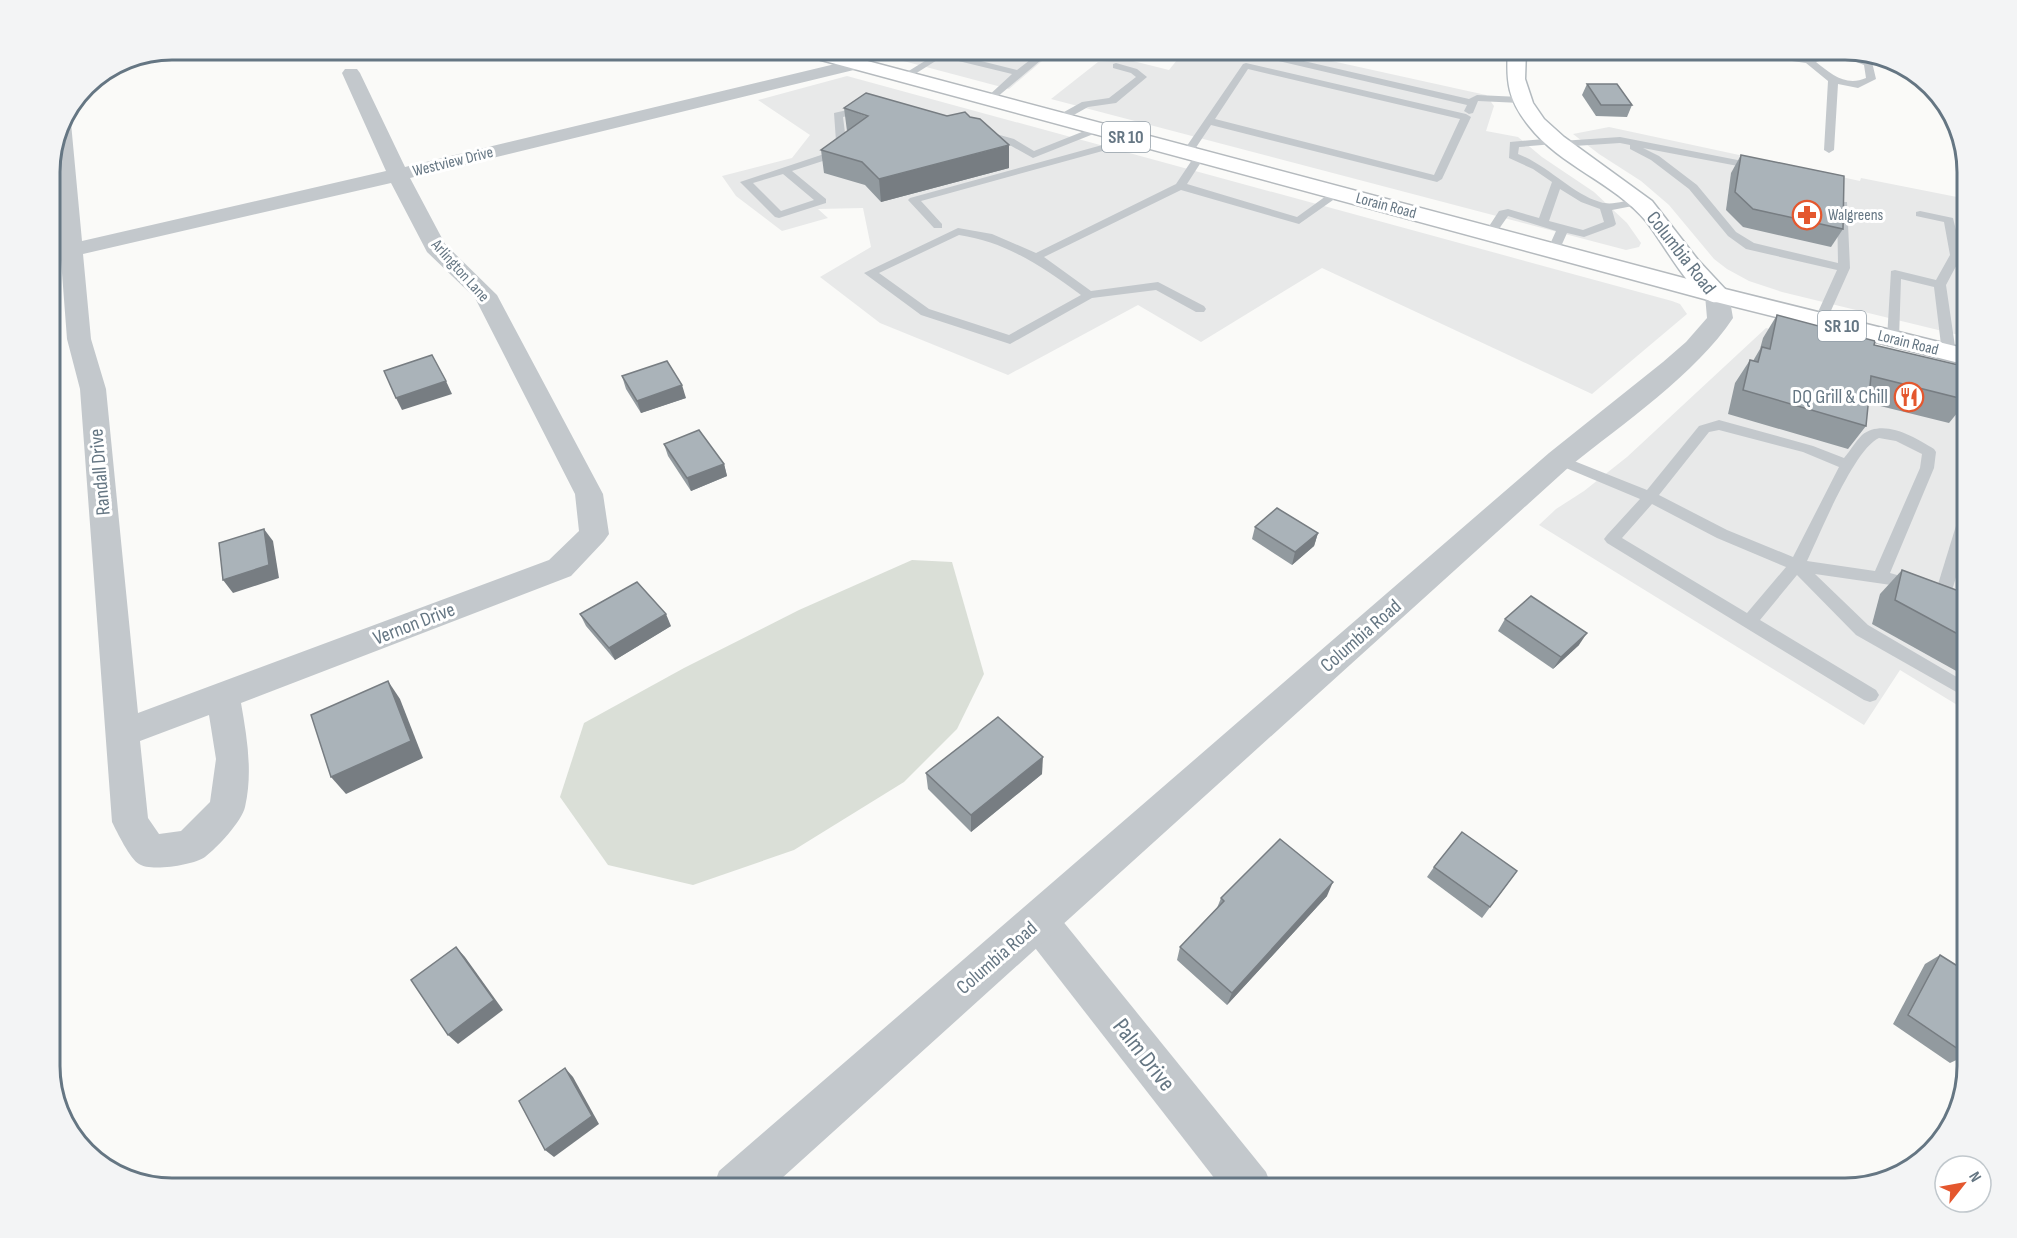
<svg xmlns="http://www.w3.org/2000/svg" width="2017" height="1238" font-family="'Sofia Sans Condensed',sans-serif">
  <rect width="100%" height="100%" fill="#fafaf8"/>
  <g fill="#e8e9e9">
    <path d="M862,50h193l-46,39z"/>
    <path d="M1185,50h97l204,45 8,11 -8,25 32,6 24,20 52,35 33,31 14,20 -2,4 -13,3 -575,-151 47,-37 14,-1 5,-4 52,13z"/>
    <path d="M847,76l825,225 8,3 7,10 -95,80 -270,-126 -121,74 -63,-37 -130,70 -128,-52 -60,-46 51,-30 -8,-39 -45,1 10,9 -46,13 -46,-35 -14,-20 70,-18 18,-23 -52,-35z"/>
    <path d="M1609,127l251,54 1,-3 101,20 3,11 2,1v127l-185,-45 -33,-11 -22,-12 -13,-10 -45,-54 -28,-24 -42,-27 -26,-20z"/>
    <path d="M1766,328l201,50v333l-67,-41 -36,55 -325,-200 17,-16 28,-18 43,-34z"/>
  </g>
  <path fill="#dadfd7" d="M912,560l40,2 32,112 -27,55 -53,53 -110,68 -101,35 -85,-20 -48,-68 24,-74 100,-55 115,-58z"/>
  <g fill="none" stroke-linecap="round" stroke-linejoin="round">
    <g stroke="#b3babf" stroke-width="3">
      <path id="secondary" d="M1508,50h18l-1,29 8,24 11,16 20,18 88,64 46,59 28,30 3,5 -3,5c-6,2 -12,4 -18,0 -21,-12 -46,-59 -62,-79 -33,-39 -86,-55 -117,-95 -21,-26 -23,-44 -21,-76z"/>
    </g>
    <g stroke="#b5babe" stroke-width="3">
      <path id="primary" d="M797,50h29l899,239 242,60v16l-259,-65 -909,-246z"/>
    </g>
    <g fill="#c3c8cc" fill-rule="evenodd">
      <path d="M844,50h11l-16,10h-6v-4z"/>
      <path d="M1043,50h10l-63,53 -5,-3 1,-2 26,-24 -70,-17 -35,22 -8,-2 42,-26 76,19z"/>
      <path d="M1730,50h20l58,8 31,-8 17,4 16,8 4,17 -18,9 -20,-4 -4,66 -5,3 -5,-3 4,-69 -22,-18 -72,-10zM1839,55l25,10 2,13c-20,9 -35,-4 -50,-16z"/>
      <path d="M1260,51l209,48 8,-4 43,2 5,3 -5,3 -42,-2 -5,12 -4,1 -5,-3 3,-6 -210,-49v-4z"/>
      <path d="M1116,63l21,6 10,8 -31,26 -28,4 -25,14h-8v-4l27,-15 27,-4 27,-21 -5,-4 -18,-5v-4z"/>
      <path d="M1246,63l220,51 5,3 -29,62 -5,3 -226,-57 -20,30h-8l-1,-2 61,-89zM1248,69l212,50 -26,56 -219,-56z"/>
      <path d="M865,106l5,3 -1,2 -26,6 3,24 -14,17 -40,13 34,28v4l-47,15 -4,-1 -35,-35 84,-28 12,-13 -2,-28zM783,174l31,26 -33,11 -28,-28z"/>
      <path d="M1097,126l5,3 -1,2 -68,27 -27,-15 -29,-10 5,-3 32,9 20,12z"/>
      <path d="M1135,136l4,1v4l-218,60 21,23v4h-8l-26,-28 2,-2z"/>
      <path d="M1620,137l143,28v4l-4,1 -116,-22 16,8 38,29 39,47 18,11 84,20 -1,-59 2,-2h8l3,66 -25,56 -5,1 -6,-4 23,-51 -91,-21 -18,-13 -39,-47 -38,-29 -21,-11v-4l-10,-2 -61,4 -5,-3 -35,3 -1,7c31,12 54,40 82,48 15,5 29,-5 43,-2v4l-31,6 4,14 -2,2 -30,11 -17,-4 -8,18 -6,4 -6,-4 9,-20 -48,-15 -14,20h-8l-2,-2 15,-23 9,-2 31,9 13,-36 -19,-13 -24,-11 1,-16 46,-4 5,3zM1560,189l21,13 19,7 4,13 -21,8 -34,-9z"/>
      <path d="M1200,153l5,3 -18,28 110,33 36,-26h8l2,2 -44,31 -118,-34 -137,67 47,34 67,-9 46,24 2,3 -2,3h-8l-40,-22 -64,8 -82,46 -89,-29 -57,-42 94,-45 34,6 44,19 140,-69 20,-30zM959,235c50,8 82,31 122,60l-72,40 -80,-26 -50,-36z"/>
      <path d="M1920,211l33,7 9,37 -16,30 10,68 -7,4 -7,-4 -8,-66 -33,-8 -2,60 -6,4 -6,-4 4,-68 4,-1 41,10 14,-25 -6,-33 -28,-6v-4z"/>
      <path d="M1719,420l94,26 31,12c6,-7 11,-16 18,-23 21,-17 53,2 72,14l2,3 -2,16 -44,105 7,2 2,4 -2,4 -6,2 -76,-11 53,51 99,58v15l-111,-63 -59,-60 -37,45 116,70 3,5 -3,5 -6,2 -6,-2 -257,-157 -3,-4 3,-4 33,-36 -86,-36 -2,-3 2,-3h10l83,33 52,-64zM1719,430l84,22 36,15 -46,90 -66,-27 -68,-35 50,-63zM1879,438l17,3 26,13 -2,14 -45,103 -68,-10c13,-27 47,-112 72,-123zM1652,504l65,34 69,29 -39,46 -125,-75z"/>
      <path d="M1967,511v29l-16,54 -2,4h-12l-2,-4 24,-78 3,-4z"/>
    </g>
    <g fill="#c3c8cc" fill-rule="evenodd">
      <path d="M856,59l6,1 3,4 -3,4 -452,110 35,66 52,51 106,199 6,40 -5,7 -33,35 -330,127c6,35 12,69 4,104 -3,14 -28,41 -40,50 -11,8 -55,15 -66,7 -9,-5 -22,-32 -27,-42l-32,-433 -13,-50 -6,-79 -11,2v-14l10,-2 -7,-95 9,-34 6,2 3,4 11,118 304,-70 -44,-98 3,-4h12l3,4 45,94zM391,183l36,69 48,46 100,196 4,37 -30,29 -411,153 -32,-324 -15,-50 -8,-85zM209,715l7,44 -6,43 -29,29 -22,3 -11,-16 -8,-77z"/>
      <path d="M1039,904l14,5 213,263 6,16h-50l-197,-253 -5,-13 5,-13z"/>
    </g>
    <path fill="#c3c8cc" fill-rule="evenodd" d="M1717,288l9,2 3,5 4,23c-36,55 -112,107 -164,149l-798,721h-58l6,-17 830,-718 114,-91 23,-20 21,-24 -2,-23 3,-5z"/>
    <use href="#secondary" fill="#fff" fill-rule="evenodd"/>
    <use href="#primary" fill="#fff" fill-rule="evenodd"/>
  </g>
  <g fill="#929a9f">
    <path d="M1587,84l45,21 -5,12 -31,-1 -14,-21z"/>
    <path d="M844,108l165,60 -128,34 -16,-17 -41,-12 -3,-23 26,-19z"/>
    <path d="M1741,155l102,74 -12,18 -88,-20 -17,-17 5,-37z"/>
    <path d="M1777,315l97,30 93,22v34l-18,22 -81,-20 -2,23 -18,23 -120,-35 7,-31 15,-23 3,1 7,-12 3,-11z"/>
    <path d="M622,376l64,22 -45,15 -15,-24z"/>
    <path d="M664,444l60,20 3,12 -36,15 -23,-35z"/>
    <path d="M1255,527l63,6 -4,13 -22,19 -40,-26z"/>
    <path d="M1902,570l65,24v83l-95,-53 8,-30z"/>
    <path d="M580,614l91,12 -56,34 -29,-34z"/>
    <path d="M1505,619l74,26 -26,24 -55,-38z"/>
    <path d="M926,773l116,1 -71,58 -43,-43z"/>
    <path d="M1434,867l83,4 -35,47 -55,-41z"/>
    <path d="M1327,896l-100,109 -50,-45 3,-13 37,-39 4,-10z"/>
    <path d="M1940,955l27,100 -17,8 -57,-39 32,-60z"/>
  </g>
  <g fill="#777d82">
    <path d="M1009,145v23l-128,34 -2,-23z"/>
    <path d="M446,381l6,13 -50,16 -6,-12z"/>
    <path d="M682,385l4,13 -45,15 -4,-12z"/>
    <path d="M724,464l3,12 -36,15 -4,-13z"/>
    <path d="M264,529l9,12 6,37 -46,15 -10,-13z"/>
    <path d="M1318,533l-4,13 -22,19 3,-13z"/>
    <path d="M666,614l5,12 -56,34 -6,-12z"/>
    <path d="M1587,633l-8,12 -26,24 8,-12z"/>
    <path d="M388,681l12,18 23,59 -77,36 -15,-17z"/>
    <path d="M1043,757l-1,17 -71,58v-17z"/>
    <path d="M1333,882l-6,14 -100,109 5,-12z"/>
    <path d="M456,947l9,10 38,53 -45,34 -10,-9z"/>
    <path d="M565,1068l8,9 26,47 -45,33 -9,-7z"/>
  </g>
  <g fill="#aab3b9" stroke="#777d82" stroke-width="1.5">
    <path d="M1587,84h30l15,21h-31z"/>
    <path d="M866,93l81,23 18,-4 5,5 10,2 29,26 -130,34 -17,-17 -41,-12 47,-34 -24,-8z"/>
    <path d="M1741,155l103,21 -1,53 -90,-20 -18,-17z"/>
    <path d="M1777,315l98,26 -1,4 93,22v33l-96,-24 -5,50 -123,-36 7,-30 8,2 4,-15 8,2z"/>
    <path d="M432,355l14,26 -50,17 -12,-27z"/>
    <path d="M667,361l15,24 -45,16 -15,-25z"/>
    <path d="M699,430l25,34 -37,14 -23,-34z"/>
    <path d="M1277,508l41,25 -23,19 -40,-25z"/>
    <path d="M264,529l5,36 -46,15 -4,-37z"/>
    <path d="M1902,570l65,24v45l-72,-39z"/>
    <path d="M637,582l29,32 -57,34 -29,-34z"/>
    <path d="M1531,596l56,37 -26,24 -56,-38z"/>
    <path d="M388,681l23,60 -80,36 -20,-62z"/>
    <path d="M998,717l45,40 -72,58 -45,-42z"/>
    <path d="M1462,832l55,39 -27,36 -56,-40z"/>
    <path d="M1280,839l53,43 -101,111 -52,-46 44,-46 -3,-3z"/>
    <path d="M456,947l38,53 -46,35 -37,-55z"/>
    <path d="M1940,955l27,17v83l-59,-40z"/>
    <path d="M565,1068l27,48 -47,34 -26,-49z"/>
  </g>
  <defs>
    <g id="pharmacy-ring" transform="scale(1.5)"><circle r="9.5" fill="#fff" stroke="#e4572e" stroke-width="1.5"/><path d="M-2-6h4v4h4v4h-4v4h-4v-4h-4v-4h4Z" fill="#e4572e"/></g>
    <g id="restaurant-ring" transform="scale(1.5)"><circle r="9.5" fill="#fff" stroke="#e4572e" stroke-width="1.5"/><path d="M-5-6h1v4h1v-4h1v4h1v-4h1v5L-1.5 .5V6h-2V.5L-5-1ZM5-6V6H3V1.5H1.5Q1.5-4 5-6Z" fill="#e4572e"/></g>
  </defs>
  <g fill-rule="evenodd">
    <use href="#pharmacy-ring" x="1807" y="215"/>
    <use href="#restaurant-ring" x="1909" y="397"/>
  </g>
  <g text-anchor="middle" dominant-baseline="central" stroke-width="6" stroke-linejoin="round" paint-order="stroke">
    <g font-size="16" fill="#657683" stroke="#fff">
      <text transform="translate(453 162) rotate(-14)">Westview Drive</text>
      <text transform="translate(1386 206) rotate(15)">Lorain Road</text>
      <text transform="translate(460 271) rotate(48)">Arlington Lane</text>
      <text transform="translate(1908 343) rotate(14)">Lorain Road</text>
    </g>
    <g font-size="16" fill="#657683" stroke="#fff" text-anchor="start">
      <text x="1828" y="215">Walgreens</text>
    </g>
    <g fill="#fff" stroke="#939fa8" stroke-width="1.5">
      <rect x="1102" y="122" width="48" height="30" rx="4.5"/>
      <rect x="1818" y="311" width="48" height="30" rx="4.5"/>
    </g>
    <g font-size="18" font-weight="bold" fill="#657683">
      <text x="1126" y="137">SR 10</text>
      <text x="1842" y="326">SR 10</text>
    </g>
    <g font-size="20" fill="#657683" stroke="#fff">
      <text transform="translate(1681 253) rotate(52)">Columbia Road</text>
      <text transform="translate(100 472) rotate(-95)">Randall Drive</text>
      <text transform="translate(414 624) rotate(-21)">Vernon Drive</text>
      <text transform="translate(1361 636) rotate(-41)">Columbia Road</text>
      <text transform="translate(997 958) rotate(-41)">Columbia Road</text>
    </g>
    <g font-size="20" fill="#657683" stroke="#fff" text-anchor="end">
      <text x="1888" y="397">DQ Grill &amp; Chill</text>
    </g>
    <g font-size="24" fill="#657683" stroke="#fff">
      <text transform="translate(1144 1055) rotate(52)">Palm Drive</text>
    </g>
  </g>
  <path d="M0 0H2017V1238H0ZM172 60H1845A112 112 0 0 1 1957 172V1066A112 112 0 0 1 1845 1178H172A112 112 0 0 1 60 1066V172A112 112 0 0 1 172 60Z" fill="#f3f4f5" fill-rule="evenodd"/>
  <path fill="none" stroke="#657683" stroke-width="3" d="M172 60H1845A112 112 0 0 1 1957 172V1066A112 112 0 0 1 1845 1178H172A112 112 0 0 1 60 1066V172A112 112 0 0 1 172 60Z"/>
  <g transform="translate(1963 1184) rotate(59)"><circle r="28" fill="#ffffff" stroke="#c1c8cd" stroke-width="1.5"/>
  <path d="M0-4.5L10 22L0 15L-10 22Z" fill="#e4572e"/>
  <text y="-9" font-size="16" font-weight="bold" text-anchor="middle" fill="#657683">N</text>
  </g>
</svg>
